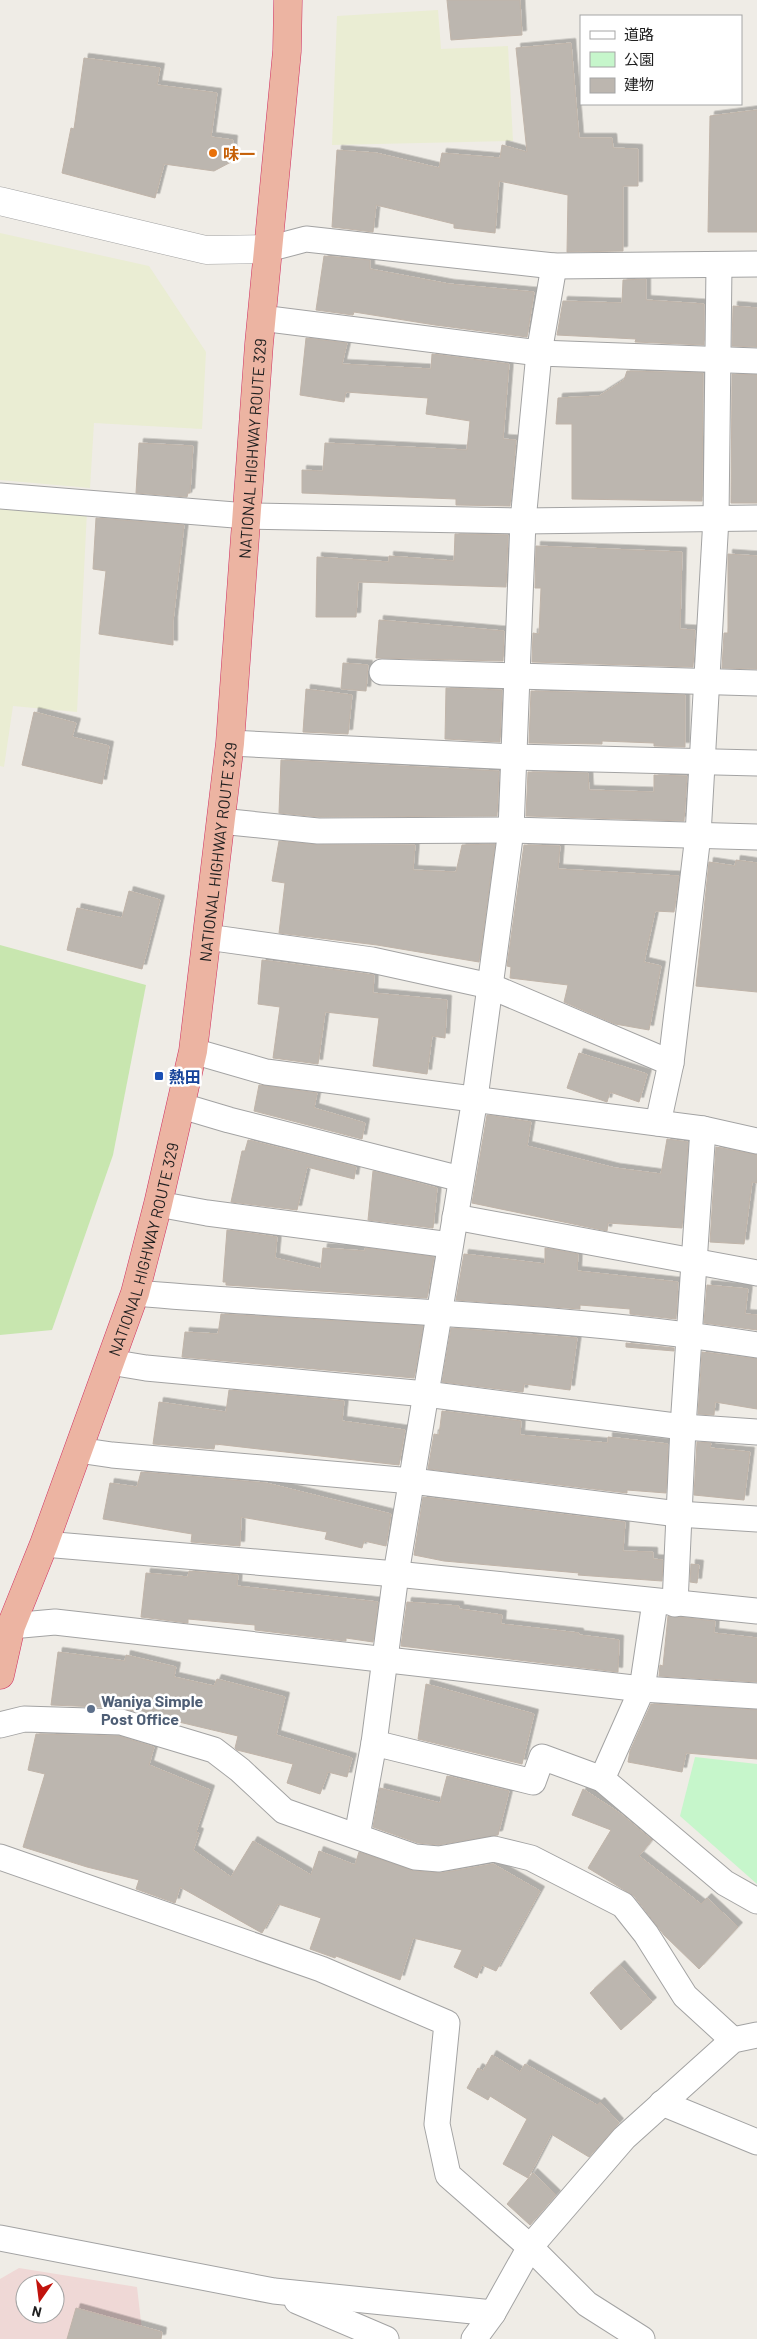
<svg xmlns="http://www.w3.org/2000/svg" width="757" height="2339" font-family="Barlow,'Noto Sans JP',sans-serif">
  <defs>
    <filter id="shadow"><feDropShadow dx="4.5" dy="-4.5" stdDeviation="0" flood-color="#0004"/></filter>
  </defs>
  <rect width="100%" height="100%" fill="#efece6"/>
  <path fill="#efd8d6" fill-rule="evenodd" d="M19,2268l118,19 6,52h-143v-60zM25,2284h30v30h-30z"/>
  <g fill="#eaedd3">
    <path d="M438,10l3,39 67,-3 5,95 -181,4 5,-129z"/>
    <path d="M0,233l149,33 57,86 -4,77 -108,-6 -4,65 -90,-8z"/>
    <path d="M0,504l87,7 -10,201 -64,-6 -9,61 -4,-1z"/>
  </g>
  <path fill="#c8e6af" d="M0,945l146,40 -33,170 -61,175 -52,5z"/>
  <path fill="#c6f6cb" d="M695,1757l62,7v120l-77,-68z"/>
  <g fill="#bcb6af" stroke="#c0b4a9" filter="url(#shadow)">
    <path d="M447,0h73l2,35 -71,5z"/>
    <path d="M571,43l8,95h33l1,10 25,1v37h-15v65l-56,1 1,-57 -69,-14 -4,52 -41,-5v-4l-78,-19 -3,27 -41,-5 5,-77 39,3 63,15 3,-15 58,5 2,-13 25,7 -11,-104z"/>
    <path d="M84,58l76,10 -3,17 60,8 -6,44 22,3 -2,22 -17,9 -50,-7 -9,34 -93,-25 9,-45 3,1z"/>
    <path d="M757,110v122h-49l2,-116z"/>
    <path d="M324,256l46,4v9l79,15 85,8 -7,45 -92,-12 -81,-13 -1,3 -37,-5z"/>
    <path d="M646,279v21l58,4v41l-69,-3 1,-3 -79,-4 6,-34 59,2 1,-23z"/>
    <path d="M733,306l24,2v39l-25,-1z"/>
    <path d="M306,338l41,5 -5,21 89,5 1,-15 77,10 -6,75 13,1 -6,66 -54,-1v-6l-154,-6v-23l21,1 2,-28 142,7 3,-29 -44,-7 2,-16 -82,-6 -2,10 -44,-7z"/>
    <path d="M627,371l76,2 -1,128 -130,-2v-75h-16l2,-26 41,-2 25,-16z"/>
    <path d="M732,374l25,1v128h-26z"/>
    <path d="M139,443l54,3 -3,47h-2l-1,4 -51,-4z"/>
    <path d="M96,518l88,7 -11,96v24l-74,-11 7,-63 -13,-2z"/>
    <path d="M455,534l53,1 -2,52 -148,-5 -2,35h-40l1,-60 72,5v-6l65,5z"/>
    <path d="M536,546l146,6 -2,77 15,1 -2,37 -161,-5 1,-29 6,1 2,-46h-6z"/>
    <path d="M728,554l29,2v113l-35,-1 2,-35h4z"/>
    <path d="M379,620l125,11 -1,30 -127,-3z"/>
    <path d="M343,663l25,2 -2,26 -25,-2z"/>
    <path d="M446,688l56,2 -2,52 -55,-3z"/>
    <path d="M306,689l46,6 -4,39 -45,-2z"/>
    <path d="M531,691l154,4v52l-31,-1v-3l-52,-2v3l-73,-1z"/>
    <path d="M34,712l42,11 -4,14 37,9 -7,38 -80,-19z"/>
    <path d="M281,760l218,11 -2,45 -178,1 -40,-4z"/>
    <path d="M528,772l60,1 1,17 65,2v-17l33,1 -3,45 -158,-5z"/>
    <path d="M279,841l39,4h97l-2,25 43,2 6,-27 33,-1 -16,118 -102,-17 -98,-12 6,-50 -13,-2z"/>
    <path d="M524,845l36,1 -2,23 121,7 -5,36 -19,-1 -11,51 17,4 -12,64 -34,-6 -51,-22 4,-17 -58,-7 1,-11 -4,-1z"/>
    <path d="M736,860l21,3v129l-61,-6 13,-124 26,4z"/>
    <path d="M129,891l31,9 -18,69 -75,-19 10,-42 45,10z"/>
    <path d="M262,960l112,15 -1,18 74,7 -2,38 -13,-2 -5,38 -54,-8 6,-48 -54,-6 -7,52 -45,-6 7,-51 -22,-3z"/>
    <path d="M579,1053l68,21 -8,28 -29,-10 -3,10 -40,-14z"/>
    <path d="M259,1085l58,8 -3,15 51,15 -3,16 -108,-28z"/>
    <path d="M487,1115l44,7 -4,24 88,22 46,6 6,-35 21,3 -6,86 -74,-5 -1,8 -135,-28z"/>
    <path d="M248,1140l108,27 -2,12 -47,-12 -10,43 -66,-8 11,-51h3z"/>
    <path d="M716,1147l41,8v28l-5,-1 -8,62 -34,-2z"/>
    <path d="M373,1171l64,17 -4,40 -65,-8z"/>
    <path d="M227,1230l50,7 -2,21 46,11 2,-21 42,3v-3l69,9 -7,41 -201,-13v-3h-3z"/>
    <path d="M545,1248l33,6 -1,17 101,11 -2,37 -46,-5v-5l-50,-4v4l-124,-9 8,-46 81,10z"/>
    <path d="M707,1285l41,4 -3,25 12,1v15l-53,-7z"/>
    <path d="M221,1314l202,12 -9,52 -232,-21 3,-25 33,2z"/>
    <path d="M451,1328l126,10 -7,52 -46,-6 -1,8 -81,-10z"/>
    <path d="M626,1343l48,5v3l-48,-4z"/>
    <path d="M702,1352l55,7v50l-42,-7 -1,13 -16,-1z"/>
    <path d="M229,1390l115,11 -2,20 63,9 -6,35 -184,-21 -1,5 -61,-5 6,-42 67,10z"/>
    <path d="M442,1411l79,10 -1,14 88,8v-6l60,7 -2,49 -39,-3v3l-199,-24 6,-35 5,1z"/>
    <path d="M697,1442l14,1 -1,5 40,4 -6,48 -50,-5z"/>
    <path d="M141,1472l125,11 125,31 -5,32 -22,-5 -2,7 -37,-9 2,-7 -86,-15 -1,29 -49,-4 1,-8 -89,-15 7,-36 27,4z"/>
    <path d="M423,1497l202,25 -2,29 30,1v7l10,1 -1,21 -84,-6 1,-2 -135,-12 -30,-6z"/>
    <path d="M691,1564l8,1 -2,18 -7,-1z"/>
    <path d="M189,1571l49,4 -1,11 141,16 -5,40 -27,-4v3l-91,-11v-5l-67,-6v4l-47,-6 5,-44 42,4z"/>
    <path d="M407,1602l52,4v3l43,6 -1,9 78,9v2l40,5 -1,32 -217,-26z"/>
    <path d="M668,1616l47,5 -1,12 43,5v44l-98,-6 1,-11 3,1z"/>
    <path d="M58,1652l67,9 1,-6 50,12 -2,10 40,9 3,-7 68,18 -9,38 76,23 -5,19 -19,-5 -8,22 -33,-11 6,-19 -56,-14 -2,-2 3,-12 -76,-18v1l-40,-11 -71,-3z"/>
    <path d="M426,1684l108,30 -12,50 -104,-25z"/>
    <path d="M651,1704l106,6v49l-71,-6 -4,19 -54,-10 2,-11z"/>
    <path d="M36,1734l83,2 35,11 -5,18 61,25 -14,42 3,1 -6,17 38,27 22,-36 58,34 8,-24 36,14 4,-13 55,19 27,2 52,-9 47,27 -44,80 -14,-6 -5,13 -23,-11 8,-17 -49,-12 -13,42 -64,-24 -1,2 -25,-9 11,-31 -43,-14 -16,29 -82,-46 -5,16 -39,-14 3,-9 -52,-13 -64,-20 22,-73 -17,-4z"/>
    <path d="M447,1776l62,15 -11,44 -60,10 -20,-2 -45,-16 7,-39 60,15z"/>
    <path d="M583,1789l38,25 31,26 -13,16 62,48 6,-6 31,29 -39,42 -35,-34 -30,-39 -46,-28 23,-38 -39,-15z"/>
    <path d="M620,1965l32,37 -31,28 -31,-37z"/>
    <path d="M492,2055l28,17 5,-8 72,41 3,-3 19,21 -30,34 -38,-23 -23,44 -25,-14 24,-45 -37,-23 -2,4 -21,-12 11,-20 5,3z"/>
    <path d="M533,2173l23,22 -26,30 -23,-21z"/>
    <path d="M76,2308l86,24 -1,7h-94z"/>
  </g>
  <g fill="none" stroke-linecap="round" stroke-linejoin="round">
    <g stroke="#a3a3a3" stroke-width="27">
      <g id="minor">
        <path d="M268,249l38,-10 248,27 203,-2"/>
        <path d="M261,318l278,35 218,8"/>
        <path d="M0,496l247,20 276,5 234,-3"/>
        <path d="M382,672l375,11"/>
        <path d="M230,743l284,14 243,6"/>
        <path d="M220,821l98,10 193,-1 246,7"/>
        <path d="M207,937l165,23 118,26 181,77"/>
        <path d="M193,1051l73,21 437,57 54,12"/>
        <path d="M182,1106l47,14 232,59"/>
        <path d="M658,1123l13,-60 27,-228 18,-317 3,-253"/>
        <path d="M158,1204l49,9 243,32"/>
        <path d="M455,1217l302,56"/>
        <path d="M135,1293c207,18 416,19 622,52"/>
        <path d="M110,1362l36,6 280,26 257,33 74,5"/>
        <path d="M78,1450l34,5 300,26 266,33 79,5"/>
        <path d="M44,1544l352,30 361,37"/>
        <path d="M655,1602l-13,87 -40,90 123,104 32,18"/>
        <path d="M675,1604l8,-177 20,-298"/>
        <path d="M11,1626l44,-4 587,67 115,7"/>
        <path d="M0,1725l24,-6 97,3 93,28 26,20 44,41 131,46 24,2 55,-10 37,9 92,47 23,29 39,62 48,44"/>
        <path d="M374,1743l159,39 9,-25 60,22"/>
        <path d="M357,1836l17,-93 22,-169 79,-476 36,-268 12,-309 16,-168 15,-87"/>
        <path d="M0,1857l321,112 126,54 -10,101 11,51 82,72 57,57 55,35"/>
        <path d="M662,2103l95,39"/>
        <path d="M0,2238l274,53 219,22"/>
        <path d="M297,2301l89,38"/>
        <path d="M474,2339l19,-26 37,-66 94,-109 109,-98 24,-5"/>
      </g>
    </g>
    <g stroke="#a3a3a3" stroke-width="29">
      <path id="tertiary" d="M0,201l206,49 62,-1"/>
    </g>
    <g stroke="#d03162" stroke-width="29">
      <g id="trunk">
        <path id="s1" d="M0,1675l11,-49 33,-82 91,-251 23,-89 35,-153 37,-308 29,-399 28,-293 1,-51"/>
      </g>
    </g>
    <use href="#minor" stroke="#fff" stroke-width="25"/>
    <use href="#tertiary" stroke="#fff" stroke-width="28"/>
    <use href="#trunk" stroke="#ecb4a2" stroke-width="28"/>
  </g>
  <circle fill="#e8710a" stroke="#fff" stroke-width="2" cx="213" cy="153" r="5"/>
  <rect fill="#1a4fb4" stroke="#fff" stroke-width="2" x="154" y="1071" width="10" height="10" rx="2.5"/>
  <circle fill="#5c6f8a" stroke="#fff" stroke-width="2" cx="91" cy="1709" r="5"/>
  <g text-anchor="middle" dominant-baseline="central" stroke-width="5" stroke-linejoin="round" paint-order="stroke">
    <g font-size="16" font-weight="bold" fill="#c56008" stroke="#fff" text-anchor="start">
      <text x="223" y="153">味一</text>
    </g>
    <g font-size="16" fill="#1f1f1f" stroke="#fff">
      <text stroke="none"><textPath href="#s1" startOffset="1260">NATIONAL HIGHWAY ROUTE 329</textPath></text>
      <text stroke="none"><textPath href="#s1" startOffset="855">NATIONAL HIGHWAY ROUTE 329</textPath></text>
      <text stroke="none"><textPath href="#s1" startOffset="450">NATIONAL HIGHWAY ROUTE 329</textPath></text>
    </g>
    <g font-size="16" font-weight="bold" fill="#164399" stroke="#fff" text-anchor="start">
      <text x="169" y="1076">熱田</text>
    </g>
    <g font-size="16" font-weight="bold" fill="#4e5e75" stroke="#fff" text-anchor="start">
      <text x="101" y="1700">Waniya Simple<tspan x="101" dy="18">Post Office</tspan></text>
    </g>
  </g>
  <rect x="580" y="15" width="162" height="90" fill="#ffffff" stroke="#a5a5a5"/>
  <rect x="590" y="31" width="25" height="8" fill="#ffffff" stroke="#a5a5a5"/>
  <text x="624" y="40" font-size="15" fill="#1f1f1f">道路</text>
  <rect x="590" y="52" width="25" height="15" fill="#c6f6cb" stroke="#a5a5a5"/>
  <text x="624" y="65" font-size="15" fill="#1f1f1f">公園</text>
  <rect x="590" y="78" width="25" height="15" fill="#bcb6af" stroke="#a5a5a5"/>
  <text x="624" y="90" font-size="15" fill="#1f1f1f">建物</text>
  <g transform="translate(40 2299) rotate(194)"><circle r="24" fill="#ffffff" stroke="#a5a5a5"/>
  <path d="M0-4L9 19L0 12L-9 19Z" fill="#c1130d"/>
  <text y="-8" font-size="14" font-weight="bold" text-anchor="middle" fill="#1f1f1f">N</text>
  </g>
</svg>
